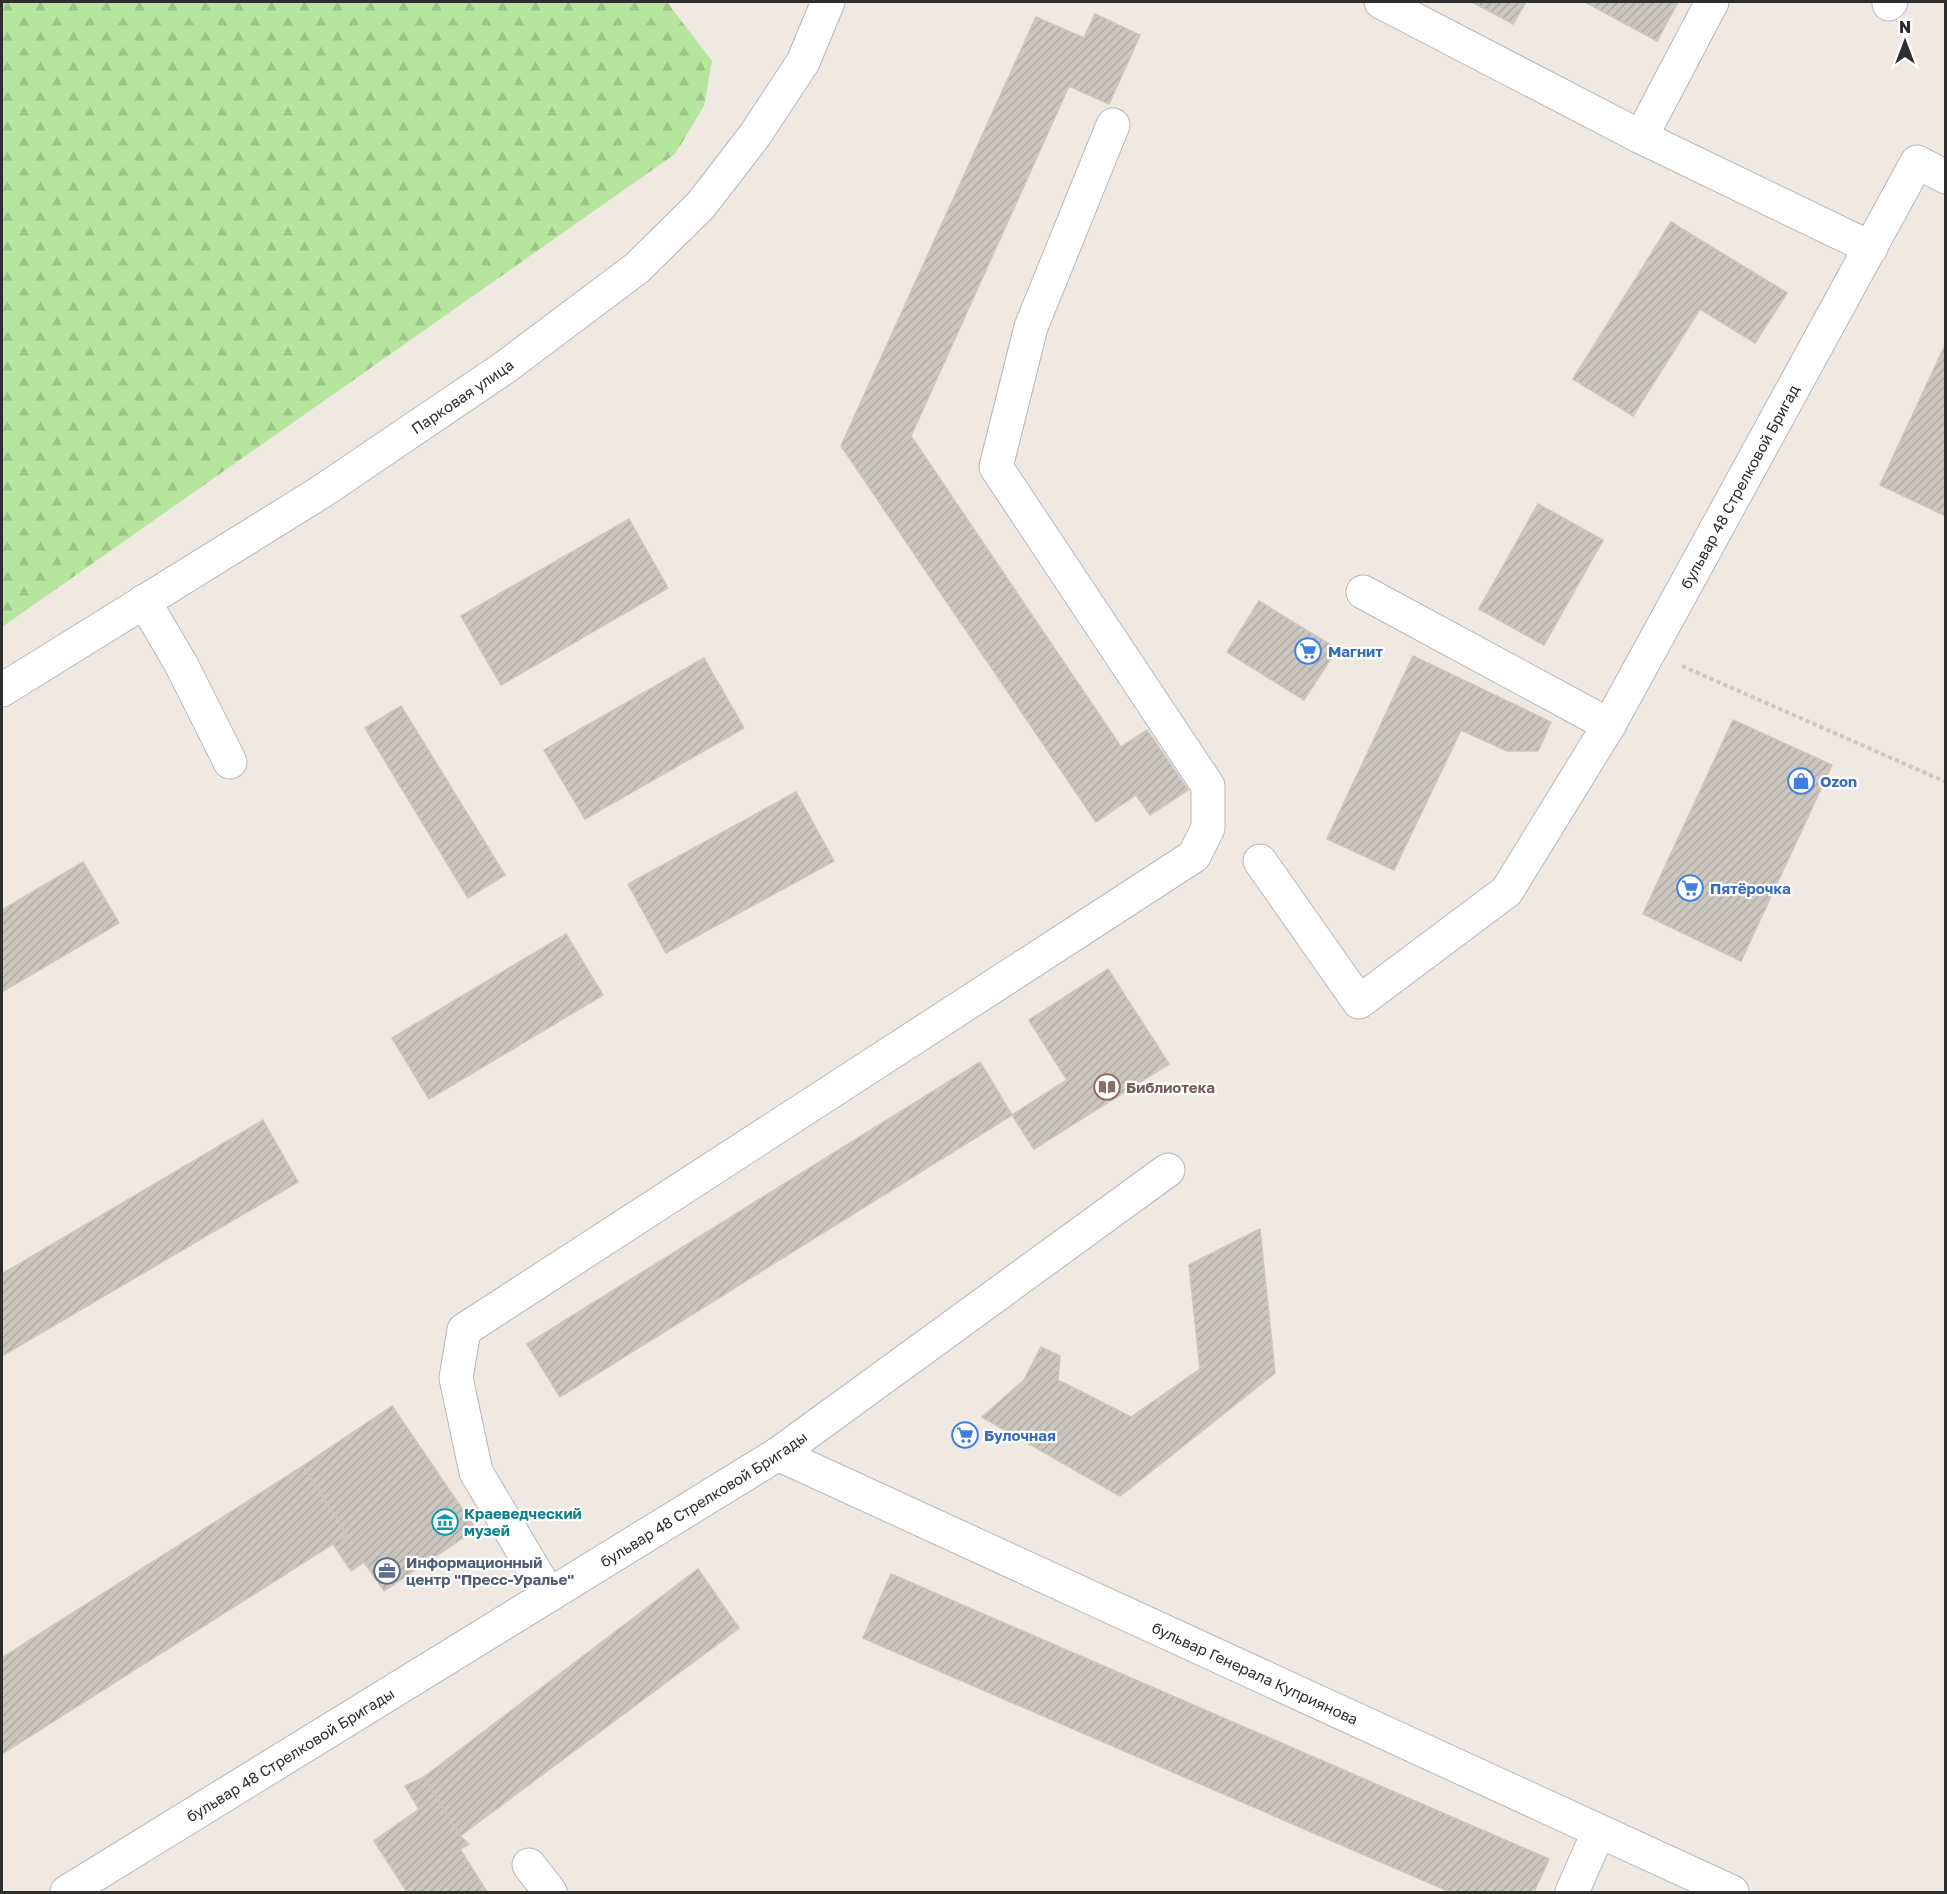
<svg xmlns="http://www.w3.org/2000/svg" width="1947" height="1894" font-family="'Golos Text',sans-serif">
  <defs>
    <pattern id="forest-firs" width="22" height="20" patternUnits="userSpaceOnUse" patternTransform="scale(1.5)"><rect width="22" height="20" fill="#b6e59e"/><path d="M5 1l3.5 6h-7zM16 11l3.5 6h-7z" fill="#9dc588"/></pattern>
    <pattern id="building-hatch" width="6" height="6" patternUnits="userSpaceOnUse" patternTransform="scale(1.5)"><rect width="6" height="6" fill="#cbc7bf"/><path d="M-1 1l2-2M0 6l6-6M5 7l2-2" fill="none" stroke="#afaba4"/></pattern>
  </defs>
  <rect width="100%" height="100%" fill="#efe9e1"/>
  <path fill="url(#forest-firs)" d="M2,2h665l45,59 -8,45 -29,48 -673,473z"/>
  <g fill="url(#building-hatch)" stroke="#cbc5ba" stroke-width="1.5">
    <path d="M1472,2h54l-13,22z"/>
    <path d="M1585,2h93l-21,39z"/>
    <path d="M1095,14l45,21 -31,69 -40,-18 -158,350 210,311 26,-17 41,60 -38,25 -14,-20 -40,27 -255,-376 195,-429 48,21z"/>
    <path d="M1671,222l116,71 -32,50 -55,-34 -67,107 -60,-37z"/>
    <path d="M1946,343v173l-66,-31z"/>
    <path d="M1538,504l65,36 -59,105 -65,-36z"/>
    <path d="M629,519l39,69 -167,97 -40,-69z"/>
    <path d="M1259,601l78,48 -33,51 -77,-48z"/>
    <path d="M1413,656l138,66 -13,29h-31l-46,-21 -67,140 -67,-31z"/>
    <path d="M704,658l40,70 -159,91 -41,-69z"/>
    <path d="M401,706l104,169 -37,23 -103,-170z"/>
    <path d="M1733,720l99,45 -91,196 -98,-47z"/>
    <path d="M796,792l38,69 -168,92 -38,-69z"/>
    <path d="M83,862l36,61 -117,69v-82z"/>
    <path d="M566,934l37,61 -174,104 -37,-61z"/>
    <path d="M1108,969l61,95 -135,85 -22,-34 55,-35 -38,-60z"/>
    <path d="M980,1062l32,53 -452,282 -33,-53z"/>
    <path d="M263,1120l35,62 -296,174v-82z"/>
    <path d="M1260,1229l15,144 -155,123 -138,-79 42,-37 17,-33 19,9 -2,24 73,37 69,-48 -11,-104z"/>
    <path d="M392,1406l84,123 -92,62 -20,-29 -13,9 -18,-27 14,-9 -44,-69z"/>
    <path d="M303,1466l44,69 -345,219v-96z"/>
    <path d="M698,1569l41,59 -279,208 -36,-59z"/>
    <path d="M891,1574l658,285 -15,33h-84l-587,-254z"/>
    <path d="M424,1777l36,59 9,8 -9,5 27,43h-80l-33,-51 45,-32 -14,-23z"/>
  </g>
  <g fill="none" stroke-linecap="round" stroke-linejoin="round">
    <g stroke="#b4b7c1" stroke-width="35">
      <g id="minor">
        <path d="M1381,2l260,135 230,111"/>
        <path d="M1889,4l2,-2"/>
        <path d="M1641,137l71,-135"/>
        <path d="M1363,592l246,133"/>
        <path d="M144,601l37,63 49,98"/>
        <path id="s1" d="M2,690l319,-198 183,-124 133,-100 64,-63 54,-70 48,-73 25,-60"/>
        <path id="s2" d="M1260,861l99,141 148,-111 102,-166 308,-563 29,15"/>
        <path id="s3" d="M778,1454l954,438"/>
        <path d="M549,1595l-73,-123 -20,-94 8,-48 730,-474 14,-28v-42l-212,-319 35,-140 82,-202"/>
        <path d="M529,1865l21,27"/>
        <path id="s4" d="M67,1892l711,-438 390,-284"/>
        <path d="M1572,1892l27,-61"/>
      </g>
    </g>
    <path stroke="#c9c9c9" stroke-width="4" stroke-dasharray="4.5 3" stroke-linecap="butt" d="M1682,666l264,116"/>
    <use href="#minor" stroke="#fff" stroke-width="33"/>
  </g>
  <defs>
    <g id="supermarket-ring" transform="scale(1.35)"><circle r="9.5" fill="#fff" stroke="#3f7fe0" stroke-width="1.5"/><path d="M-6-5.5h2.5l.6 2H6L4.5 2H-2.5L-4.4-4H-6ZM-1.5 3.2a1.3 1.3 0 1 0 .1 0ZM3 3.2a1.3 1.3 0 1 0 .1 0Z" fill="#3f7fe0"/></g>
    <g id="shop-ring" transform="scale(1.35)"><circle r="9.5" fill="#fff" stroke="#3f7fe0" stroke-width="1.5"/><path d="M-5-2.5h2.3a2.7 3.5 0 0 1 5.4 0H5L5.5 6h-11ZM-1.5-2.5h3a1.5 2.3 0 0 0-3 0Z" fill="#3f7fe0"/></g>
    <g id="library-ring" transform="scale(1.35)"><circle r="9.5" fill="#fff" stroke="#8d6e63" stroke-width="1.5"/><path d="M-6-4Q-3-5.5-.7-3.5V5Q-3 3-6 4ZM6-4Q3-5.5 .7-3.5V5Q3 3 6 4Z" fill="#8d6e63"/></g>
    <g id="museum-ring" transform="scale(1.35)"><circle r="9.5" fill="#fff" stroke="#0f9aa8" stroke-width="1.5"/><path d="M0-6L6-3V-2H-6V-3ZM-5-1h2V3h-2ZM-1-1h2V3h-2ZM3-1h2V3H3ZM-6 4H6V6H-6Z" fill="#0f9aa8"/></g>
    <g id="office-ring" transform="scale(1.35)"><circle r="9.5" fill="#fff" stroke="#5c6f8a" stroke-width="1.5"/><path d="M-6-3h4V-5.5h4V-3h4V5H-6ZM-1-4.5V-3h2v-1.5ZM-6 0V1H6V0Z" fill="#5c6f8a"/></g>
  </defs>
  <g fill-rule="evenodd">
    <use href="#supermarket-ring" x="1308" y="651"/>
    <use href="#shop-ring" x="1801" y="781"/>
    <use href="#supermarket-ring" x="1690" y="888"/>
    <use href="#library-ring" x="1107" y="1087"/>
    <use href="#supermarket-ring" x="965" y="1435"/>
    <use href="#museum-ring" x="445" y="1522"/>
    <use href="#office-ring" x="387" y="1571"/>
  </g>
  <g text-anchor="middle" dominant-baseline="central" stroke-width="4.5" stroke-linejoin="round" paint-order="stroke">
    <g font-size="15" fill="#2e2e2e" stroke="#fff">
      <text stroke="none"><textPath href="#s1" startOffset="546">Парковая улица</textPath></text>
      <text stroke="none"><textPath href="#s2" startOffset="824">бульвар 48 Стрелковой Бригад</textPath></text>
      <text stroke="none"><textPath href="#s4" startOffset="748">бульвар 48 Стрелковой Бригады</textPath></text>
      <text stroke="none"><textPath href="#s3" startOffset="525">бульвар Генерала Куприянова</textPath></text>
      <text stroke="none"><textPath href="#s4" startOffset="262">бульвар 48 Стрелковой Бригады</textPath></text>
    </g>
    <g font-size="15" font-weight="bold" fill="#366cbe" stroke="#fff" text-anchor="start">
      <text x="1328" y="651">Магнит</text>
      <text x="1820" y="781">Ozon</text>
      <text x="1710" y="888">Пятёрочка</text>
      <text x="984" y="1435">Булочная</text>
    </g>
    <g font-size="15" font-weight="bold" fill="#785e54" stroke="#fff" text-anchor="start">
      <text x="1126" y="1087">Библиотека</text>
    </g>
    <g font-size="15" font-weight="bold" fill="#0d838f" stroke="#fff" text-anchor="start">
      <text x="464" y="1513">Краеведческий<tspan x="464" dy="17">музей</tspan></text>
    </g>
    <g font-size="15" font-weight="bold" fill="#4e5e75" stroke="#fff" text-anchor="start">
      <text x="406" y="1562">Информационный<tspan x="406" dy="17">центр "Пресс-Уралье"</tspan></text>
    </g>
  </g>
  <rect width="1947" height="1894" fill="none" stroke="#2e2e2e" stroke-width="6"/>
  <g transform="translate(1905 42)" stroke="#ffffff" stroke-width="4.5" paint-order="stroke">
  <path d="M0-4.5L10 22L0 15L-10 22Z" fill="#2e2e2e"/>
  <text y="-9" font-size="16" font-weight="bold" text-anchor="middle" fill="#2e2e2e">N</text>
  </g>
</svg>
